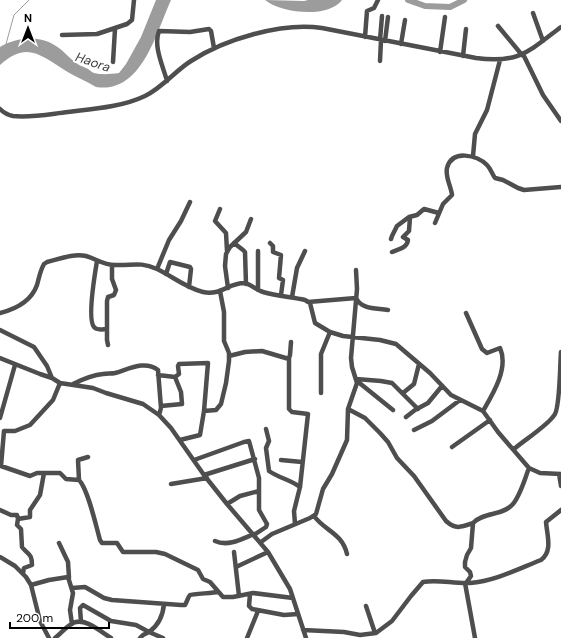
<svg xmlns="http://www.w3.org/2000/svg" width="561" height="638" font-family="'DM Sans',sans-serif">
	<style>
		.water { fill: #9c9c9c }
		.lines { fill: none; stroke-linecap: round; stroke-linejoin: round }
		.stream { stroke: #9c9c9c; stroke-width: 1 }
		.river { stroke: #9c9c9c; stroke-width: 6 }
		.minor { stroke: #4e4e4e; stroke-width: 4.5 }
		.labels { text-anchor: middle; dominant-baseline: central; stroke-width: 4; stroke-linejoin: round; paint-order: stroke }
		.water-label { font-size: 13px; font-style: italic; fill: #3d3d3d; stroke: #fff }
	</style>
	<rect width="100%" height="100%" fill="#fff"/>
	<path class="water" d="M156 0H171C156 33 142 94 96 87 86 81 76 77 66 71 40 55 27 41 0 65V47C17 37 39 35 56 46 63 50 68 57 75 62 78 65 82 66 86 68 89 69 91 72 94 73 102 75 111 74 119 73L126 64 141 37Z
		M265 0 304 1 308 0H342C328 19 281 13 265 0Z"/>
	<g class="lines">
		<path class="stream" d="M6 44 14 15 29 0"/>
		<path class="river" d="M408 0 425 6 450 7 464 0"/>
		<path class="minor" d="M533 13 543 41
			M498 26 522 55
			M62 35 97 34 127 24 132 20 134 0
			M365 37 367 11 374 8 378 0
			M380 40 382 16
			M385 41 388 17
			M401 44 405 20
			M440 52 445 17
			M523 54 543 95 561 121
			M463 56 466 29
			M380 61 381 40
			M113 62 115 29
			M167 81C163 66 153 46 159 31L190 32 209 29 211 31 214 48
			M0 109C4 113 8 115 13 116 31 118 50 114 68 112 93 109 122 107 145 96 163 87 175 71 191 61 225 39 282 22 322 28L476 58C519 64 529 51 561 27
			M473 156 475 134 487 110 500 60
			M220 209 215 221 226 233 227 251
			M435 223 443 204 452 195C451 186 445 177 447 168 452 149 477 155 487 165 491 169 492 174 495 178L503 180 518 188 524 190 561 187
			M391 239 392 236 397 226 409 217 417 215 424 209 439 213
			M234 243 243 250 245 252 246 284
			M270 243 273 246V252L281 255 279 278 283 280 281 295
			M392 252C399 249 407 248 408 240L403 237 409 231 410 217
			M97 261C95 273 87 319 94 327 97 331 103 329 107 329
			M157 269 169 240 181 221 190 202
			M166 274 170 262 190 267 191 269 189 287
			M228 288 225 266 226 254 230 247 246 232 251 219
			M258 290V251
			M292 297 297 268 305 251
			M308 302 356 298C362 310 376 308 388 310
			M0 313C16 309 31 302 37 285 39 278 40 271 44 264L47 262C59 259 74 253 86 256 97 259 103 265 115 265 132 266 139 261 157 269 172 276 186 288 203 292 220 296 229 283 244 283 251 284 256 290 263 292 277 296 291 297 305 300L310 303 315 323 330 332 343 336 380 340 396 344 430 373 451 395 483 411 498 432 529 468 540 473 561 474
			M466 313 482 349 487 353 500 348C509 368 493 394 483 411
			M0 330 34 347 47 366 52 378 60 383 93 388 106 393 143 404 159 415 171 428 204 475 227 504 268 552 290 589 306 638
			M108 345 107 340V301L108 297 114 295 116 290 112 279V265
			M229 356 245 352 262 351 289 359V409L292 412 308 414 300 487 294 511 295 524
			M0 358 40 374 52 378
			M289 358 290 355 291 342
			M158 375 175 377 181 392 182 404 161 406
			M175 377 179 374 178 366 179 364 208 363 204 411
			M356 379 381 381 392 383 418 409
			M357 381 393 410
			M60 383 53 400 30 425 15 431H4L1 466 30 476 37 473H60L66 479 79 480C88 489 96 526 100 540L102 543H117L123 552H156L165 554 198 570 203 579 210 582 223 597H233L253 593 293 598
			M73 384C83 379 92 375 103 374 107 373 111 374 115 373 129 369 145 360 158 370L161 408 159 415
			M321 393V354L330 332
			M403 393 414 384 419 364
			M348 409 365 418 380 433 388 442 397 458 414 476 446 521C456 530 462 527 473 523
			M406 417 415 410 428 403 442 386
			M0 418 15 365
			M266 429 269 441 266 448 269 471C279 478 291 480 300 487
			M414 430 432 421 460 400
			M180 440 200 435 204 411 216 410 221 404 226 383 229 361V353L224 341V312L220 291
			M452 447 490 420
			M514 449C524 440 549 425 555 414 560 405 560 364 561 352
			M194 460 244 442 249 441 259 478V510L267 524 266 527 254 535
			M281 460 302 462
			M559 474 561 486
			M204 475 255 459
			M79 480 78 460 88 457
			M171 484 207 478
			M227 504 240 496 259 491
			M0 510 11 515H17L18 519
			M314 516C325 531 342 533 347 554
			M215 541C228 547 242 539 254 534
			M261 542 272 534 310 518 316 514 323 489 332 474 347 440 348 409 357 383 352 367 351 358 357 289 356 270
			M59 543 68 562 69 578
			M234 552 239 596
			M0 557 15 566 26 577 31 585 40 621 49 638
			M236 567 268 552
			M23 573 24 568 32 565C32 553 28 555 22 547L21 529 17 525 18 519 30 517V510L40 495 44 473
			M465 583 475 638
			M466 583 471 576 470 572 465 567V562L467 555 471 548 473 523C483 512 502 516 512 505 520 497 525 478 529 468
			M31 585 49 580 68 577 73 593 70 610 72 624
			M72 588 85 587 104 598 112 600 181 605H185C187 602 188 597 190 595 192 594 213 593 218 592
			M250 594 249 606 252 609 284 615 298 614
			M366 606 375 633
			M81 622 80 608 83 605 111 621 136 625 149 632C159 625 163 615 164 604
			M303 630 344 632 360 635 376 633 392 621 411 596 423 582C438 579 454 584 470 583 495 581 518 569 541 560 553 551 547 535 546 522L561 510
			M55 638C61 633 66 627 73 623 85 617 101 632 111 638
			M140 638 143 635 149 632 163 638
			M247 638 258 611"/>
	</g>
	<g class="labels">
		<g class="water-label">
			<text transform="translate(93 62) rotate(19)">Haora</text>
		</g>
	</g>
	<g transform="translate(28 28)" stroke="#ffffff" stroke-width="3" paint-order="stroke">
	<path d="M0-3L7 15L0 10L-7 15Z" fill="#000000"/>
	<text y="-6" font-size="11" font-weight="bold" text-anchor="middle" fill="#000000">N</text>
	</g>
	<path d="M10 622v6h99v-6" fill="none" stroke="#000000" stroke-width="2"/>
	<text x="16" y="622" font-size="12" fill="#000000" stroke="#ffffff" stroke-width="3" paint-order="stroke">200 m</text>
</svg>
